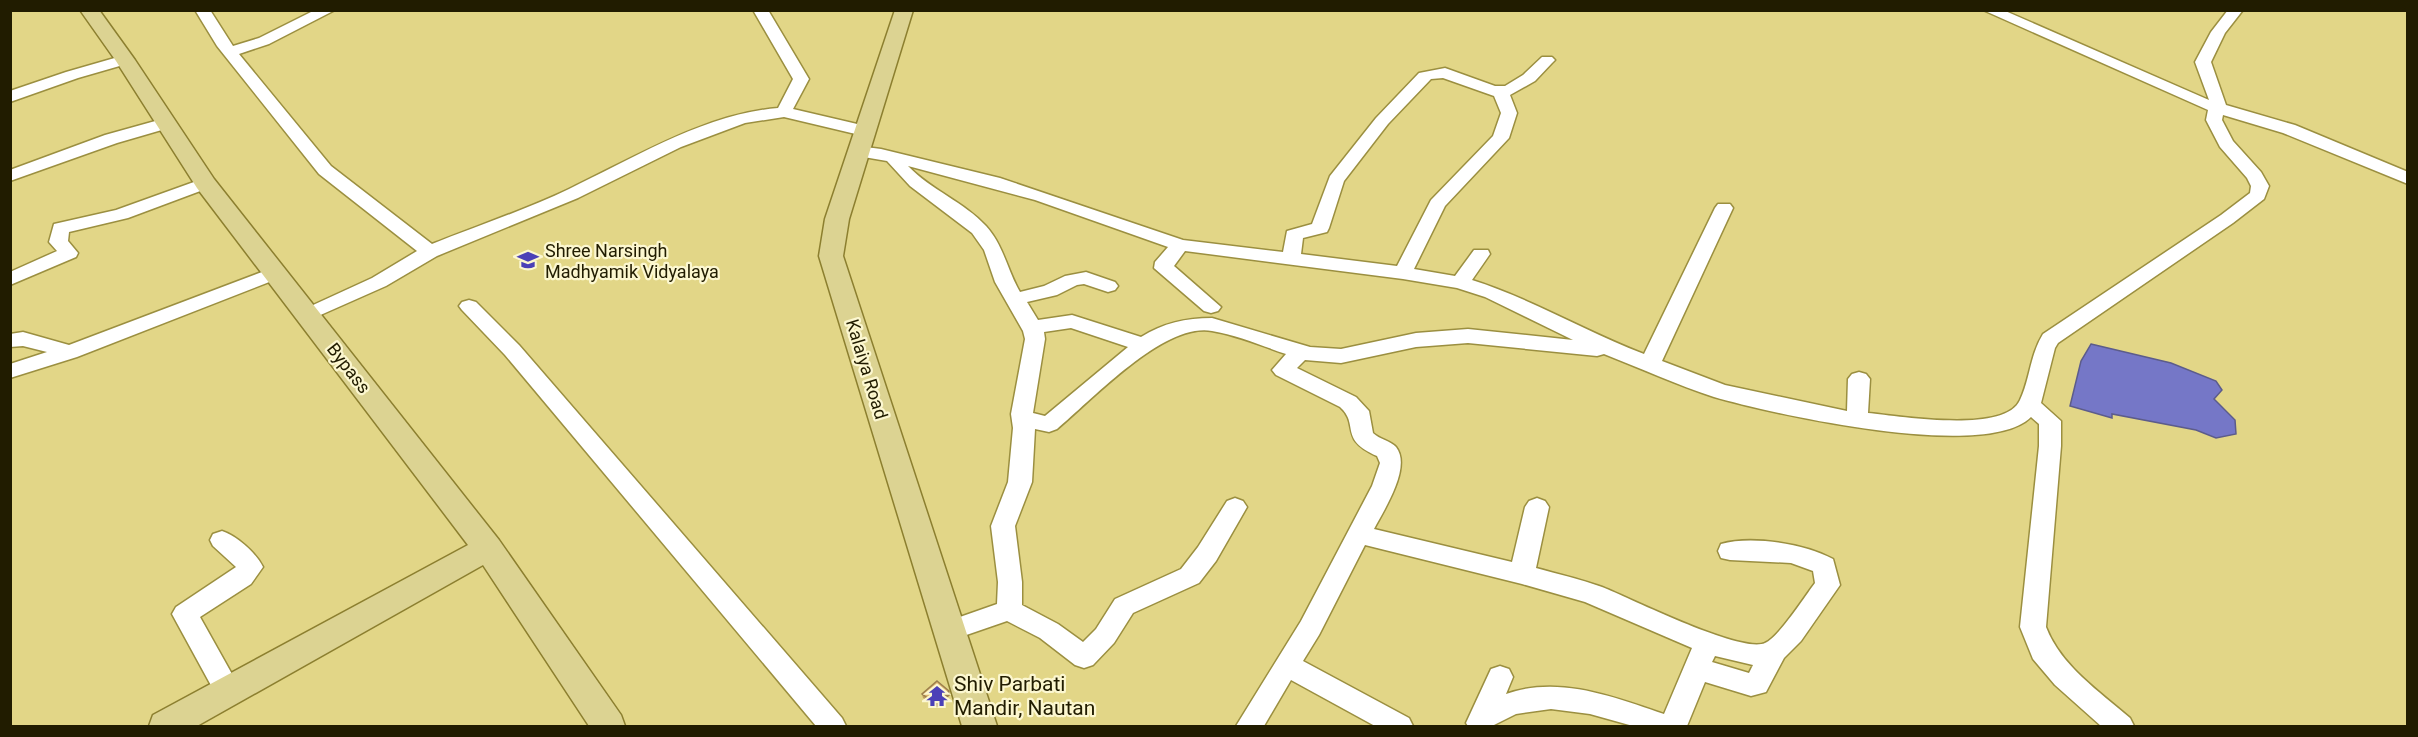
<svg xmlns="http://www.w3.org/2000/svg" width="2418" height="737" font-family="Roboto,sans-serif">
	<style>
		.water { fill: #7577c7; stroke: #5c5c8b; stroke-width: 1.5 }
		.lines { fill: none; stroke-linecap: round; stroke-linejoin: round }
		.minor-casing { stroke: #9b8f40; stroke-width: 3 }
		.major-casing { stroke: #8c7f2f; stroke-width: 3 }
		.minor { fill: #fff; fill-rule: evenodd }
		.major { fill: #dcd392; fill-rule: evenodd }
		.wall { fill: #be9c5f }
		.shaded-wall { fill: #9b7f4d }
		.building { fill: #ddb56e; stroke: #9b7f4d; stroke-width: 1.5 }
		.labels { text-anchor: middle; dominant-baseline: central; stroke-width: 4.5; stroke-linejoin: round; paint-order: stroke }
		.poi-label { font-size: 18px; fill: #211c00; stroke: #fcf7d0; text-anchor: start }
		.street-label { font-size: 18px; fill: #211c00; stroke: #fcf7d0 }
		.near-poi-label { font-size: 21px; fill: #211c00; stroke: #fcf7d0; text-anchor: start }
	</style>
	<rect width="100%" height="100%" fill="#e2d687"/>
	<path class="water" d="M2091 344 2171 363 2216 381 2222 390 2214 399 2235 420 2236 434 2216 438 2196 430 2112 414V418L2070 406 2081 361Z"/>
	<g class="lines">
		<defs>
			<path id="minor" d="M195 10H210L233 46 259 38 315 10H335L269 44 239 54 331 166 432 244C477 226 525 210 569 189 634 158 705 114 778 108L793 79 753 10H768L809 79 793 109 870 127 872 131 864 136 784 117 745 123 681 147 578 198 437 256 386 286 307 321 300 319 297 315 300 311 372 278 417 251 319 174 217 46Z
				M1983 10H2003L2209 100 2195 62 2211 32 2228 10H2243L2225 33 2211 62 2226 105 2295 125 2408 172V184L2283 133 2223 115 2222 120 2233 141 2261 172 2269 186 2264 199 2233 223 2058 343 2055 348 2041 403 2061 421V446L2046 627C2061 666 2099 691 2130 718L2134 726H2101L2055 685 2033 659 2020 627 2039 446V424L2031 417C1986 462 1773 414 1714 397 1677 385 1640 368 1604 354L1597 356 1468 343 1416 347 1341 363 1305 360 1297 368 1356 397 1369 411 1373 433C1379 439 1391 441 1396 447 1412 467 1384 510 1374 529L1512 562 1525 507 1529 501 1537 498 1545 501 1549 507 1536 568C1558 574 1580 579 1602 587 1630 598 1741 654 1765 643 1779 637 1805 596 1815 583L1813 571 1791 563 1730 560 1721 558 1718 551 1721 544C1752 535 1805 544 1833 559L1840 585 1801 641 1784 658 1766 692 1751 696 1705 682 1687 726H1633L1590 714 1551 709 1516 714 1492 726H1468L1466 723 1491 669 1500 666 1509 669 1513 677 1506 694C1559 675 1614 697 1664 714L1692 648 1585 602 1522 584 1365 545 1319 635 1303 661 1409 718 1413 726H1375L1291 680 1264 726H1236L1301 621 1372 486 1380 463 1377 456C1338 439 1360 425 1340 407L1276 375 1272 370 1286 354C1262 346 1237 335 1212 331 1164 322 1092 400 1057 429L1049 432 1035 429 1032 482 1015 526 1022 582V605L1058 624 1083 642 1096 629 1115 599 1181 569 1198 547 1227 501 1235 498 1243 501 1247 507 1216 561 1199 583 1133 613 1114 643 1093 665 1084 668 1075 665 1040 638 1007 621 949 641 940 638 936 631 940 624 997 604 998 582 991 526 1008 482 1013 428 1011 414 1025 339 1023 331 995 282 984 250 972 233 910 186 887 161 852 155 849 151 852 147 858 146 881 149 1000 178 1183 240 1283 252 1287 231 1312 224 1330 176 1376 118 1419 73 1445 68 1495 86H1505L1523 75 1542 57H1552L1555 60 1552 63 1535 81 1510 95 1517 113 1509 138 1445 206 1414 269 1455 276 1474 250H1488L1490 254 1472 280C1532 299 1586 332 1644 354L1715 208 1718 204H1730L1733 208 1662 361 1725 385 1847 411 1848 379 1852 374 1859 372 1866 374 1870 379 1868 413C1899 416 2005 434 2020 400 2030 379 2030 355 2043 334L2221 215 2250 193 2251 186 2247 178 2220 147 2206 120 2208 110ZM1443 78 1494 96 1501 113 1493 136 1431 200 1397 266 1301 254 1303 238 1327 232 1329 228 1344 181 1388 124 1431 79ZM908 166 1035 200 1168 247 1155 262 1154 268 1204 311 1211 313 1218 311 1221 307 1174 266 1185 251 1403 279 1457 288 1485 297 1573 340 1468 329 1416 333 1341 349 1310 347 1212 318C1186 318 1163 323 1141 337L1072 315 1038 320 1027 302 1057 295 1077 285 1084 284 1108 292 1115 290 1118 286 1115 282 1086 272 1065 276 1044 286 1020 292C1007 270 1004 246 986 226 964 202 931 190 908 166ZM1071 328 1128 347 1045 416 1033 413 1045 339 1044 332ZM1715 656 1753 665 1749 673 1712 662Z
				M125 55 133 60 130 63 78 78 10 102V91L66 72Z
				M166 118 174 123 172 127 117 143 10 181V170L105 135Z
				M205 178 211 179 214 183 211 187 128 218 69 232 68 241 78 253 76 257 10 285V272L57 251 49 242 54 224 116 210Z
				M275 267 282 269 285 273 282 277 77 357 10 378V364L47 352 23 346 10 347V334L23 332 69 345Z
				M469 300 476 302 519 345 842 718 846 726H816L505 355 462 310 459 306 462 302Z
				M222 531C237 536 256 553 263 567L251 584 200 617 242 692 239 700 229 703 219 700 172 614 176 607 236 567 213 546 210 540 213 534Z"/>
			<path id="major" d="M80 10H99L135 60 214 179 499 540 621 715 625 726H589L483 565 197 726H149L153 715 468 545 197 188 116 61Z
				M895 10H913L849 219 843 256 997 726H962L819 256 825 219Z"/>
		</defs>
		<use href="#minor" class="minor-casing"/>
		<use href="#major" class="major-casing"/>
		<use href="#minor" class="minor"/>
		<use href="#major" class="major"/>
	</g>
	<path class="wall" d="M922 694 950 695 937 707 923 698Z"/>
	<path class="shaded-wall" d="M949 691 950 695 937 707 936 704Z"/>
	<path class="building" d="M937 681 949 691 936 704 922 694Z"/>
	<defs>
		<symbol id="school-bare" viewBox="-9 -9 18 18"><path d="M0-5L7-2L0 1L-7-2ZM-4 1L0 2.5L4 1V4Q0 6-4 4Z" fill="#4b40b7" stroke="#fcf7d0" stroke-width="2.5" paint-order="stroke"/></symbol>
		<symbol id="temple-bare" viewBox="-9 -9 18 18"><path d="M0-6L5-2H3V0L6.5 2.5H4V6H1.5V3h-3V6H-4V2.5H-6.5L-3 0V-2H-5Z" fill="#4b40b7" stroke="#fcf7d0" stroke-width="2.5" paint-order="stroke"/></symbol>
	</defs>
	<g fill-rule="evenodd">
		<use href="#school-bare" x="513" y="245" width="30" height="30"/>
		<use href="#temple-bare" x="922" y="681" width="30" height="30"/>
	</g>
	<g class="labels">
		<g class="poi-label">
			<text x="545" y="250">Shree Narsingh<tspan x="545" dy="21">Madhyamik Vidyalaya</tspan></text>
		</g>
		<g class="street-label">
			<text transform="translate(349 368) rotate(52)">Bypass</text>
			<text transform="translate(867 369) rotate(73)">Kalaiya Road</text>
		</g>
		<g class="near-poi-label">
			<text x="954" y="684">Shiv Parbati<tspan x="954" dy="24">Mandir, Nautan</tspan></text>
		</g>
	</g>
	<rect width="2418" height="737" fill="none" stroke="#211c00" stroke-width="24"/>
</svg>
